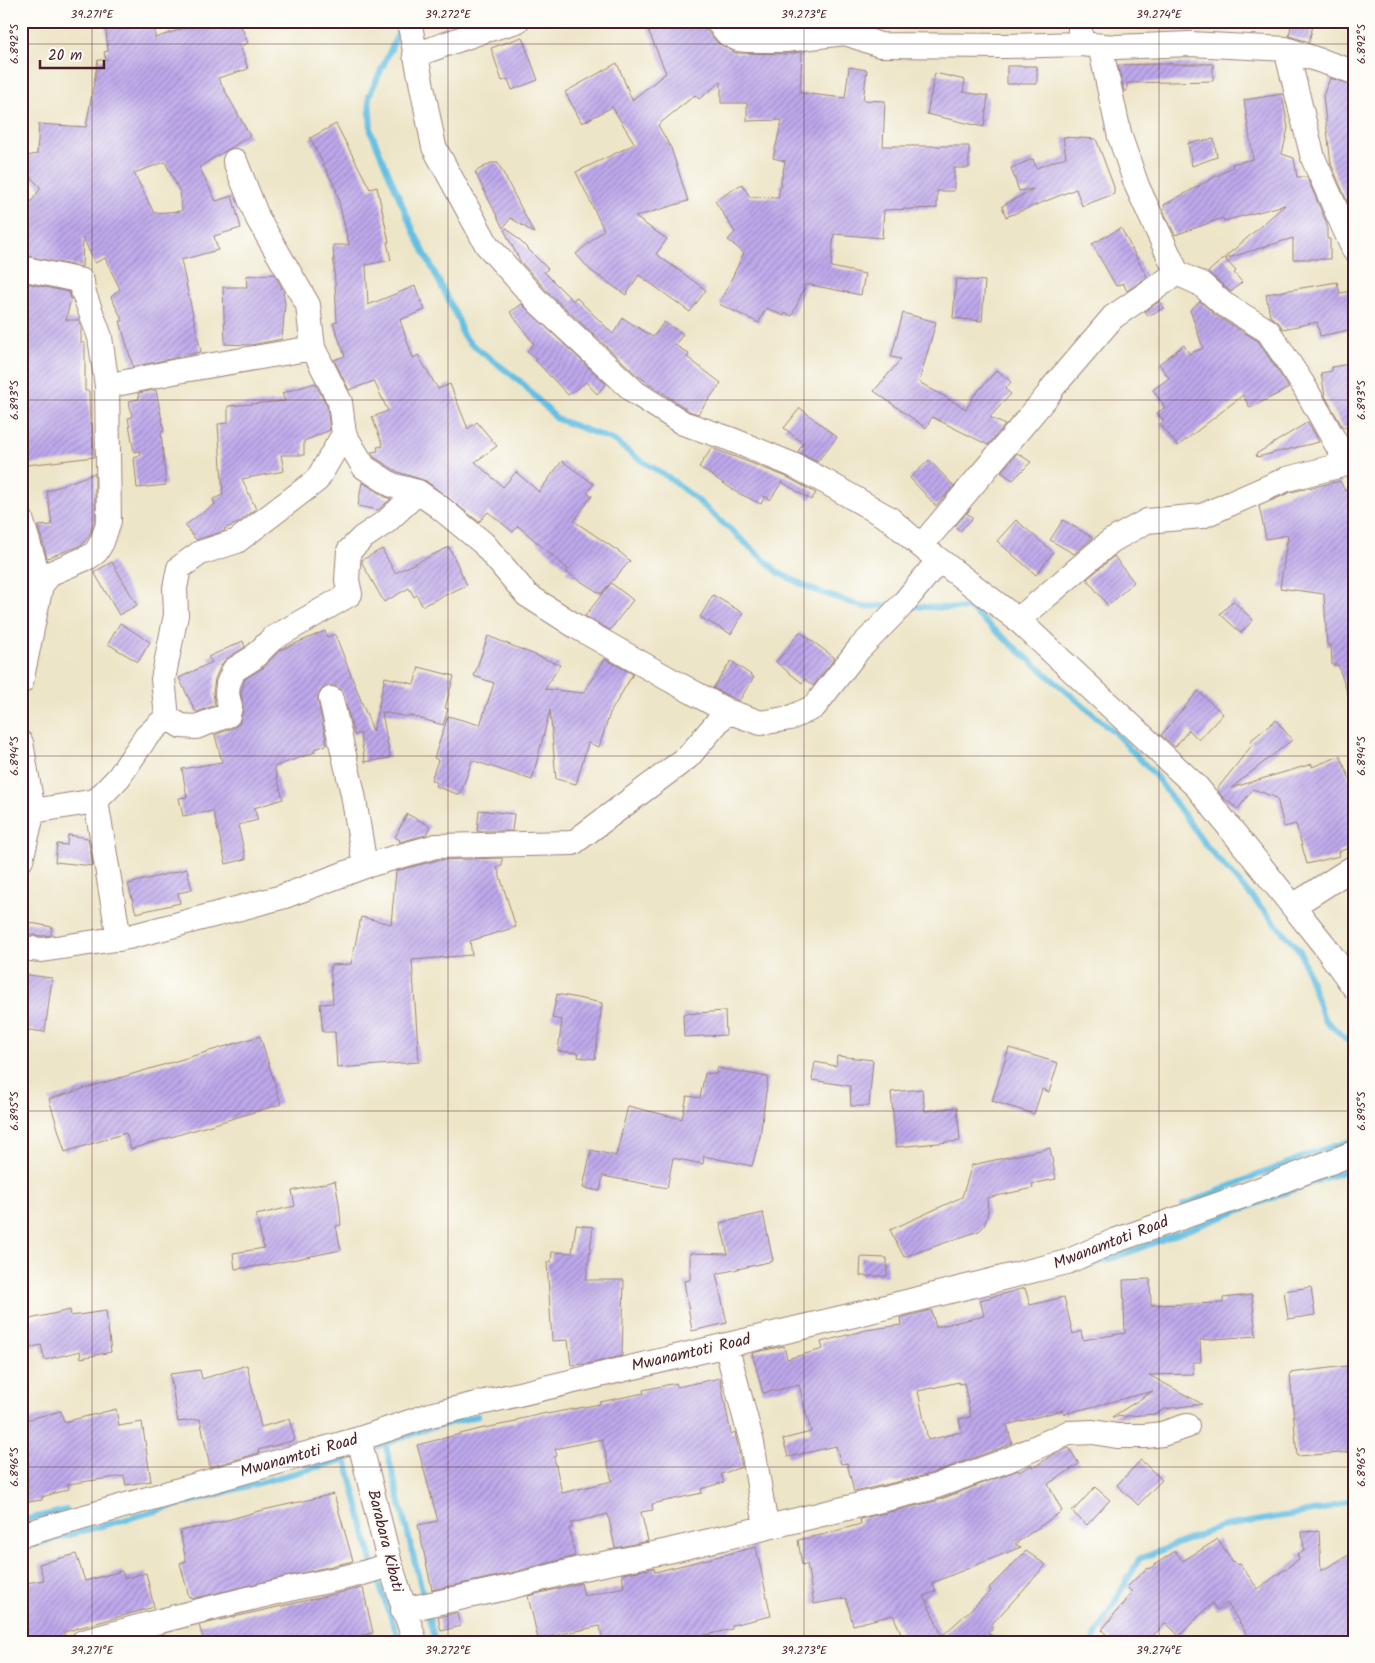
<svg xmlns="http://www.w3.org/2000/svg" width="1375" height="1663" font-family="Kalam,sans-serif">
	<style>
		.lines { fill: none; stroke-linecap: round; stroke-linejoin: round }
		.stream { stroke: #65bfe3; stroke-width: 6 }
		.building { fill: url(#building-hatch); fill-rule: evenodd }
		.street-casing { stroke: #9c8279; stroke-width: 26 }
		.street { stroke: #fff; stroke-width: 24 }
		.ticks { fill: none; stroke: #4a1f2b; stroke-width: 1; stroke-opacity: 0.45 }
		.labels { text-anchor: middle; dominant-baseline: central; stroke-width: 4; stroke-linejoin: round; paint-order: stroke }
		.street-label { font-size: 16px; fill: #4a1f2b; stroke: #fdfcf7 }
		.neatline { fill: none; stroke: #4a1f2b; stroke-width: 2 }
		.ticks-label { font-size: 12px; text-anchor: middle; fill: #4a1f2b }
	</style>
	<defs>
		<pattern id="building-hatch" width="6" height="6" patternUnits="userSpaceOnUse" patternTransform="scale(1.25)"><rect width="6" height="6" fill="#bea9ec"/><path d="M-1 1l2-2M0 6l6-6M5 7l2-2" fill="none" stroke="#9c89bf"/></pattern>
	</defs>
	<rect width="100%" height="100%" fill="#fdfcf7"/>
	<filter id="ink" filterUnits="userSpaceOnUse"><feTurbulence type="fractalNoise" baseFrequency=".02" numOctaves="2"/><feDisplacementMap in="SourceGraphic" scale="10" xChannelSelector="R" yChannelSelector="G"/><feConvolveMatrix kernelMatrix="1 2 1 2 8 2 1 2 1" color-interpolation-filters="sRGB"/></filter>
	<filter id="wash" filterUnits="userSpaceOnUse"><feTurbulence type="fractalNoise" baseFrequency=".0096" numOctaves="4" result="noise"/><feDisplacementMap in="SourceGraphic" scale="20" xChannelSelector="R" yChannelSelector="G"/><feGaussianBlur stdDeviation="1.12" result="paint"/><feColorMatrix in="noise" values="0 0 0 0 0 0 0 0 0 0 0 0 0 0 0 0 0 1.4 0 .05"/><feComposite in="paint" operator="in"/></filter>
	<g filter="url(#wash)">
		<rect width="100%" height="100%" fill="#ede5c7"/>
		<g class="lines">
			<path class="stream" d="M397 21 402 25 369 96 371 132 414 232 459 321 462 334 470 343 521 382 557 419 613 440 637 458 668 477 696 499 779 573 814 590 863 607 893 605
				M908 606 970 609 1114 732 1154 774 1209 849 1300 951 1324 1019 1354 1046
				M1183 1205 1318 1151 1354 1140
				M1085 1266 1119 1256 1325 1178 1354 1168
				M385 1443 435 1642
				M366 1451 429 1428 478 1416
				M346 1459 373 1565
				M21 1521 66 1510
				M21 1548 346 1459 357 1455
				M376 1575 400 1642
				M1092 1642 1139 1559 1220 1527 1325 1509 1354 1499"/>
		</g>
		<g id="blocks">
			<path class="building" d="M105 21H155V38L206 21H239L248 43 240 46 248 69 218 78 250 136 199 167 216 201 232 196 241 228 214 236 218 250 181 260 201 352 133 367 120 321H123L111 297 120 289 105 258 95 263 83 238 82 267 21 255V211L25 212V210L41 188 21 167V157L37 154 39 124 86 127 98 60H106L104 52 108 51ZM165 162 180 192 182 211 154 213 134 173Z
				M660 21H704L706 30 718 43 736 53 785 54 802 52 800 93 845 98 849 67 867 70 863 100 885 101 883 146H969V168H954V191H937V208L884 210 882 238 834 234 831 267 865 274 861 295 806 284 792 316 785 313 784 316 766 308 759 323 719 304 744 253 728 240 735 232 715 201 742 184 750 197 778 198 785 161 773 158 782 120 747 121V103H721V82L699 99 695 95 658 125 671 148 688 201 635 217 667 239 656 254 706 290 690 312 639 275 626 295 590 270 576 254 604 230 576 172 635 144 612 107 582 123 565 92 617 63 632 100 666 73 647 27Z
				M735 21H790L789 26H742Z
				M1292 21H1314L1309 42 1289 36Z
				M522 37 538 80 512 90 508 79 502 81 491 48Z
				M1157 64H1213V81L1127 83V91H1124L1118 65Z
				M1007 66H1037V84H1007Z
				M935 73 965 80 963 92 988 96 984 127 927 114Z
				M1330 78 1354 85V206H1349L1331 164 1323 96Z
				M1282 94 1288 128 1282 154 1294 158 1297 177H1307L1327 224V239H1330V259H1293V238L1225 259 1236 271 1234 273 1242 282 1231 292 1208 272 1285 205 1224 221 1223 218 1175 235 1163 210 1165 209 1164 205 1233 167 1232 164 1253 159 1244 100Z
				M336 124 370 189 377 187 389 242H387L391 260 366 265 368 305 415 286 425 310 400 320 413 358 418 355 438 389 450 384 468 429 477 422 497 446 475 462 503 487 516 472 539 492 562 461 594 484 587 493 592 496 574 521 621 553 630 561 601 594 566 572 568 569 518 526 513 532 488 512 479 522 426 481 398 472 374 457 371 452 378 451 377 447 383 446 372 417 388 411 374 381 349 390 334 360 345 356 333 323 337 322 333 245H349L336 189 310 138Z
				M1063 137 1096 139 1114 187V194L1082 206 1076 189 1006 217 1002 206 1033 189 1019 191 1011 168 1033 159 1036 168 1066 157Z
				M1214 139 1217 157 1192 166 1188 143Z
				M491 163H498L534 233 511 218 503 228 475 172Z
				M507 228 548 269 544 272 573 301 576 297 613 334 623 318 653 337 664 322 683 334 675 345 689 354 687 357 721 383 698 414 689 411 637 375 549 293 520 261 504 230Z
				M1121 228 1147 277 1127 291 1123 283 1116 286 1092 244Z
				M274 274 283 290 285 304 282 339 251 345 225 344 223 287H247L246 276Z
				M956 279 985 281 982 321 953 318Z
				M21 282 69 292 71 298 66 320H79L81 325V343H85V391H89L90 424 92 423 94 457 27 465 23 434H21Z
				M1337 282 1340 293 1351 291 1354 304V329L1320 336 1317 322 1283 329 1279 323 1270 316 1266 294Z
				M1160 301 1164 308 1148 316 1145 311Z
				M1200 301 1215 315 1240 330 1244 334 1245 333 1258 341 1289 388 1250 408 1243 395 1178 446 1160 424 1164 421 1157 413 1165 407 1153 390 1169 378 1159 364 1184 345 1189 354 1203 348 1190 310Z
				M522 304 606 384 597 394 586 382 568 395 535 360 536 359 527 351 534 344 510 312Z
				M903 313 936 322 919 382 966 409 973 397 997 370 1011 382 1005 389 1011 394 990 417 1005 425 988 445 932 417 926 428 874 391 901 359 891 357Z
				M1354 363V425L1343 428 1325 396 1321 373 1332 371V367Z
				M315 383 327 406 330 430 304 441V455H281L284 471 242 479 256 509 238 523 224 529 225 531 196 540 185 525 215 504 213 499 223 495 218 424 228 423V406L285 401 282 393Z
				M156 390 164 431 161 432 166 485 137 488 134 458 141 455 140 451 134 452 128 418 132 417 129 401 139 399 138 393Z
				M800 408 837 437 817 462 798 452 803 443 784 428Z
				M1308 422 1319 442 1257 457 1256 454Z
				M712 448 787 477 816 493 811 500 782 482 770 500 765 496 761 504 738 493 699 467Z
				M1017 453 1031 462 1013 480 1001 472Z
				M929 460 954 486 936 506 910 478Z
				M95 473V519L89 536 82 545 47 558 38 526 52 525 47 491Z
				M1340 481 1345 491 1354 488V703L1351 704 1338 665H1332L1331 645H1327L1324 594 1280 588 1288 535 1266 539 1259 506 1291 492Z
				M362 482 385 497 391 499 378 510 358 506Z
				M971 508 967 513 973 518 960 531 955 526Z
				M1016 520 1053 552 1036 575 997 541Z
				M1063 520 1093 538 1074 554 1050 540Z
				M449 547 467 585 422 606 417 595 414 597 409 588 384 602 362 563V560L382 549 395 573Z
				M1114 556 1134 582 1108 606 1087 579Z
				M112 562 137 605 119 615 94 572Z
				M611 583 633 600 610 630 585 616Z
				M713 595 743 613 731 634 700 617Z
				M1233 601 1253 620 1241 633 1220 614Z
				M120 623 150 642 138 662 108 644Z
				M325 631 327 637 335 634 373 731 385 677 414 684 419 667 454 676 445 708 448 709 443 725 408 715V717L382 712 390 758 365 762 360 733 354 735 344 696 341 690 335 686H327L322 689 318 695V702L327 745 314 749 315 752 274 767 283 799 254 808 258 820 238 825 246 859 226 864 213 811 183 816 179 798 187 797 182 769 222 762 215 735 233 728 239 724 243 710 241 693 245 679 263 668 280 650Z
				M800 632 835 658 813 686 805 679 802 683 776 662Z
				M488 636 560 665 545 689 583 693 605 659 633 674 610 713 599 747 588 743 576 784 556 779 550 710 532 780 474 761H472L460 795 435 786 437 782 431 780 438 760 434 758 448 716 480 725 494 683 474 676Z
				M243 641 245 647 226 659 221 665 215 679 213 693 215 705 197 712 195 711 179 678 212 662 208 657Z
				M731 661 754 677 739 701 713 688Z
				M1198 691 1223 714 1199 740 1189 730 1175 747 1161 735Z
				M1276 720 1292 740 1231 788 1312 764V767L1340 756 1354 789V846L1338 852 1339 856 1307 864 1296 824 1284 827 1277 798 1253 789 1238 809 1222 797 1217 789 1253 744 1250 741Z
				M479 810 514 814 512 831H477Z
				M407 814 430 826 426 835 399 842 400 840 395 837Z
				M68 835 88 838 93 866 55 862 57 844 67 845Z
				M502 858V866L497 867 516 927 470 941 472 955 412 960 419 1062 337 1068 335 1032H323L320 1004 333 1003 330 965 351 964 361 917 391 924 396 871 438 860Z
				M187 869 192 890 178 893 180 903 136 913 128 884Z
				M26 922 52 927 51 935 42 936 24 934Z
				M21 974 52 978 45 1032 21 1029Z
				M557 994 602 1003 595 1059 578 1057 579 1053 558 1051 562 1020 552 1018Z
				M725 1011 726 1035 684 1037 683 1014Z
				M260 1036 281 1104 131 1149 126 1133 65 1152 49 1099Z
				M1009 1048 1058 1063 1049 1092 1042 1089 1034 1114 992 1101Z
				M837 1056 873 1060 869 1106H851L850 1086 812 1080 815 1062 836 1066Z
				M717 1068 768 1077 760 1137 752 1166 704 1156 703 1164 673 1158 667 1188 603 1176 600 1191 583 1188 591 1150 616 1156 628 1106 682 1119 687 1096 700 1098 705 1073 716 1074Z
				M922 1089 925 1111 957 1107 960 1141 896 1147 891 1092Z
				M1050 1148 1056 1179 1032 1184 1033 1188 987 1198 988 1212 986 1220 984 1226 979 1231 904 1257 890 1230 962 1197 972 1165Z
				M335 1181 339 1203 341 1225 336 1226 341 1250 267 1265 235 1269 233 1253 264 1248 256 1215 295 1206 292 1191Z
				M763 1213 773 1261 716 1274 727 1323 692 1331 684 1281 690 1280V1253L728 1254 720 1223Z
				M576 1225 593 1227 586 1280H624L622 1356 588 1364 571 1365 568 1340 552 1341 547 1262H551L552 1252 572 1253Z
				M861 1257 887 1258V1276H860Z
				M1150 1279 1151 1305 1223 1303V1298L1252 1295 1256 1336 1200 1340 1201 1362H1193V1374L1149 1375 1202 1404 1164 1409 1157 1414 1112 1417 1153 1391 1064 1414 1063 1410 1007 1425 1012 1443 1003 1447 927 1475 854 1492 847 1463 841 1464 836 1446 788 1457 783 1439 811 1432 799 1385 763 1393 752 1353 784 1346 787 1359 823 1349 821 1342 866 1330 901 1325 900 1318 931 1310 936 1327 984 1316 980 1300 1025 1288 1030 1305 1064 1297 1073 1334 1081 1331 1083 1340 1125 1333 1123 1280ZM959 1382V1384L964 1383 971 1417 959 1419 962 1432 928 1440 918 1391Z
				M1311 1287 1315 1315 1288 1319 1284 1291Z
				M70 1310 71 1316 106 1311 111 1352 81 1358 80 1351 45 1360 41 1345 21 1350V1321Z
				M247 1365 261 1427 289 1419 295 1440 258 1450 259 1453 210 1467 200 1419 178 1422 170 1374 200 1370 202 1379Z
				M1354 1365V1452L1297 1456 1290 1373Z
				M720 1378 731 1434 735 1432 742 1467 721 1474 724 1482 701 1489 702 1493 652 1504 653 1510 641 1512 648 1541 615 1548 608 1514 571 1523 572 1528H569L575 1556 503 1575 432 1590 418 1525 438 1521 417 1445 484 1428 516 1422V1420L546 1413 547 1414 600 1404V1402L644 1393 643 1390 676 1383 677 1387ZM602 1439 612 1481 562 1493 554 1457 557 1456 555 1449Z
				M116 1409 119 1426 142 1422 151 1481 126 1485 124 1476 68 1484 69 1489 42 1497V1500L21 1503V1421L61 1411 64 1422Z
				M1069 1448 1079 1464 1048 1484 1062 1511 1015 1544 1021 1547 932 1583 936 1591 924 1596 942 1636 991 1591 989 1588 1026 1551 1046 1565 991 1625 994 1627 988 1632 998 1642H905L893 1615 853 1625 846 1598 814 1604 807 1564 802 1565 798 1540 821 1535 861 1524 860 1519 936 1501 1018 1470 1019 1472 1032 1465 1033 1468 1052 1455Z
				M1141 1460 1162 1480 1138 1505 1117 1485Z
				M1095 1487 1110 1500 1087 1525 1072 1512Z
				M334 1494 353 1561 192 1599 191 1597H189L180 1563 186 1561 180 1531 210 1525 259 1511Z
				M1319 1531 1321 1571 1354 1552V1642H1252L1227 1603 1217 1610 1212 1603 1179 1636 1166 1623 1146 1642H1113L1102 1630 1132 1592 1127 1587 1147 1568 1149 1569 1175 1551 1183 1561 1218 1539 1233 1562 1234 1561 1237 1565 1240 1564 1258 1589 1299 1559 1297 1554 1304 1551 1302 1532Z
				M756 1547 771 1616 732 1625V1629L676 1642H603L600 1626 538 1639 528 1596 581 1583 584 1596 624 1587 622 1574 654 1568 655 1572Z
				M76 1554 85 1581 122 1571 124 1578 146 1573 154 1607 64 1632 65 1642H48V1637L21 1642V1596L27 1595 26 1583 44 1580 39 1564Z
				M361 1588H363L373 1633 335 1642H204L199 1625Z
				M457 1613 460 1626 441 1631 438 1617Z"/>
		</g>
	</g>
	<g filter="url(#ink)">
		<use href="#blocks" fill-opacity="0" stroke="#9c8279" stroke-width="1"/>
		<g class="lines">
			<defs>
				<path id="street" d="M409 21 434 147 487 245 539 303 636 393 683 423 730 439 793 465 826 482 890 519 921 546 1018 620 1197 787 1324 945 1354 987
					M717 21 728 34 738 39 747 40H785L845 33
					M824 21 845 33 880 45 1006 46 1080 44 1116 47 1190 44 1286 49 1354 72
					M1080 21V44
					M1100 46 1120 137 1137 186 1177 273 1201 284 1222 303 1268 331 1304 386 1347 463
					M1286 49 1313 158 1354 250
					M415 55 486 30 517 21
					M21 268 82 281 83 291 100 337 107 386 109 521 102 542 96 552 89 557 51 573 41 585 21 581
					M107 386 178 371 313 348
					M344 434 364 467 392 485 418 492 438 506 483 543 527 595 577 627 667 678 727 711 761 723 790 718 814 707 859 649 902 605 939 560
					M21 519 41 585 21 682
					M921 546 1048 395 1053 387 1113 317 1177 273
					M1018 620 1111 541 1147 521 1202 516 1287 479 1354 462
					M331 699 353 794 365 866
					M167 717 163 679 176 615 175 588 179 568 200 553 237 541 317 480 344 434 340 402 313 348 308 305 258 219 235 161
					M21 743 33 811 21 860
					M96 801 119 939
					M33 811 96 801 119 777 146 737 167 717 181 726 196 727 228 715 230 707 227 694 228 684 234 670 253 658 272 639 350 594 347 580 349 551 362 538 387 521 418 492
					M1293 906 1354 867
					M21 948 42 950 129 937 282 897 365 866 436 846 573 843 688 757 727 711
					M726 1345 752 1443 766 1527
					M359 1439 390 1564 415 1642
					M21 1535 359 1439 430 1415 854 1315 1067 1262 1114 1241 1240 1197 1354 1153
					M403 1610 506 1588 583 1568 668 1551 931 1488 1008 1460 1068 1433 1093 1432 1117 1436H1146L1162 1434 1187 1426
					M83 1642C151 1623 220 1605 290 1589 323 1581 358 1577 390 1564"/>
			</defs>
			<use href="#street" class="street-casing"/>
			<use href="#street" class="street"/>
		</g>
	</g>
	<path class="ticks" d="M92 21V1642M448 21V1642M804 21V1642M1159 21V1642M21 44H1354M21 400H1354M21 756H1354M21 1111H1354M21 1467H1354"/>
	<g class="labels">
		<g class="street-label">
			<text transform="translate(1111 1243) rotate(-21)">Mwanamtoti Road</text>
			<text transform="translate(691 1353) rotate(-13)">Mwanamtoti Road</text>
			<text transform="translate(299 1456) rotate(-16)">Mwanamtoti Road</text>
			<text transform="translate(385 1541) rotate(76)">Barabara Kibati</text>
		</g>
	</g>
	<rect width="1375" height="1663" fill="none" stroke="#fdfcf7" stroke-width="55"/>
	<path d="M40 60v8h64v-8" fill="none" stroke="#4a1f2b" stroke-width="2.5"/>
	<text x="48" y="60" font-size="15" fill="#4a1f2b" stroke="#fdfcf7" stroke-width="4" paint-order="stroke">20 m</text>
	<rect x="28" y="28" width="1320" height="1608" class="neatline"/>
	<g class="ticks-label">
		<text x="92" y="18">39.271°E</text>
		<text x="448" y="18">39.272°E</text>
		<text x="804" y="18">39.273°E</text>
		<text x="1159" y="18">39.274°E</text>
		<text transform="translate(14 44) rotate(-90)" y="4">6.892°S</text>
		<text transform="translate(1361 44) rotate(-90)" y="4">6.892°S</text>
		<text transform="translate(14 400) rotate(-90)" y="4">6.893°S</text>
		<text transform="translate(1361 400) rotate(-90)" y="4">6.893°S</text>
		<text transform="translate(14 756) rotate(-90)" y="4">6.894°S</text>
		<text transform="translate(1361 756) rotate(-90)" y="4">6.894°S</text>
		<text transform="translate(14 1111) rotate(-90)" y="4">6.895°S</text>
		<text transform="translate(1361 1111) rotate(-90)" y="4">6.895°S</text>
		<text transform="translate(14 1467) rotate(-90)" y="4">6.896°S</text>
		<text transform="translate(1361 1467) rotate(-90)" y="4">6.896°S</text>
		<text x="92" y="1654">39.271°E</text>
		<text x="448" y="1654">39.272°E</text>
		<text x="804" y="1654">39.273°E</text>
		<text x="1159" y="1654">39.274°E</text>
	</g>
</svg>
